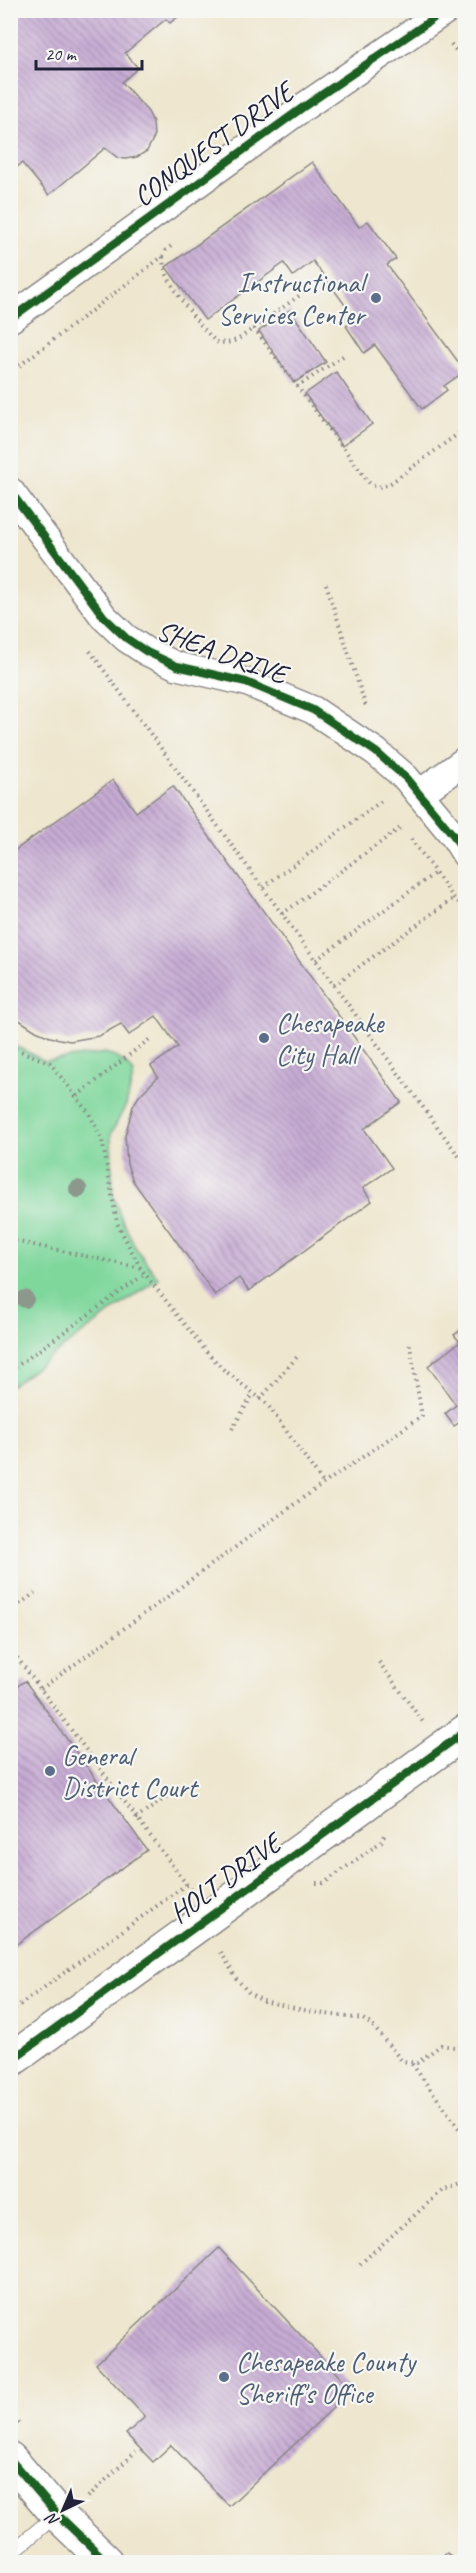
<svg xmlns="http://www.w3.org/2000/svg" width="476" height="2573" font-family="Caveat,sans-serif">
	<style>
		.green { fill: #7fd79c; stroke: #507c6c; stroke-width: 1.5 }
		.building { fill: url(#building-back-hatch) }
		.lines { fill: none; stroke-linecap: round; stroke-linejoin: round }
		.lane-casing { stroke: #888484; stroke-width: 16 }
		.street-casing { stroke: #888484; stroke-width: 30 }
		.secondary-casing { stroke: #888484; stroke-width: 36 }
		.path { stroke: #888484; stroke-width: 4; stroke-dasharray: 1.5 4.5; stroke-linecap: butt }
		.lane { stroke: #fff; stroke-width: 14 }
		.street { stroke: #fff; stroke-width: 27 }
		.secondary { stroke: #fff; stroke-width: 33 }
		.cycleway-casing { stroke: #f6f6f2; stroke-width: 11 }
		.cycleway { stroke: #1b5e20; stroke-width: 8 }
		.tree { fill: #8d988d }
		.service-dot { fill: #5c6f8a; stroke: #f6f6f2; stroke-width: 2 }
		.labels { text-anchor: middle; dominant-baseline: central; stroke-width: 4.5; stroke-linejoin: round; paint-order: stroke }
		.street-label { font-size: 28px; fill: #22223b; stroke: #f6f6f2 }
		.service-label { font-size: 28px; fill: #4e5e75; stroke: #f6f6f2; text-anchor: start }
	</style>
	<defs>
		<pattern id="building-back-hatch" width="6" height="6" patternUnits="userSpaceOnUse" patternTransform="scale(1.5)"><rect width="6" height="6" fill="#c7acd4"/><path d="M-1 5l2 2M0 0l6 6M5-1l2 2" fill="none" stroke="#a18cad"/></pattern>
	</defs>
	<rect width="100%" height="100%" fill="#f6f6f2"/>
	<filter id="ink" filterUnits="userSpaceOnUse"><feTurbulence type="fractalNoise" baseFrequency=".0167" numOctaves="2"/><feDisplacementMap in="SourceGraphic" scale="12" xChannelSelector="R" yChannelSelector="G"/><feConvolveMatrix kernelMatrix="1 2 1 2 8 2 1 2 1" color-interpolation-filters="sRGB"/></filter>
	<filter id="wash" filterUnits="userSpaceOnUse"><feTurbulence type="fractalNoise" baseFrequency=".008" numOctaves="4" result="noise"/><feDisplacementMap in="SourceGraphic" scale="24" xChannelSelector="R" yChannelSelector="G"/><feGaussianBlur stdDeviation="1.35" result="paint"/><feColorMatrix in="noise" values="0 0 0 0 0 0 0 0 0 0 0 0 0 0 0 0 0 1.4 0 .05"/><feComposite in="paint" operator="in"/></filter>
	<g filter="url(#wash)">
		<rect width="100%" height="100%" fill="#eee6ce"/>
		<path class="green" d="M11 1044 45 1061 106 1053 123 1061 134 1073 126 1105 111 1134 113 1195 123 1222 137 1250 158 1278 11 1386Z"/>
		<g id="blocks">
			<path class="building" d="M10 10H186L170 23 166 19 125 53 138 68 122 82 148 112 153 122 154 137 147 151 137 157 125 159 118 158 105 148 49 195 22 163 10 173Z
				M312 162 359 227 368 221 396 259 387 265 465 371 444 386 447 390 422 409 375 345 364 353 346 326 356 320 313 261 293 276 284 263 205 320 166 267Z
				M290 310 326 362 294 383 259 331Z
				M336 372 372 424 342 446 305 394Z
				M113 780 136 812 173 786 401 1102 364 1129 392 1168 363 1188 372 1201 249 1291 239 1278 215 1295 133 1181 127 1164 125 1136 133 1106 139 1096 158 1077 151 1066 178 1047 156 1016 129 1035 121 1024 99 1036 70 1041 50 1037 36 1031 10 1014V854Z
				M466 1327V1418L454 1426 445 1414 456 1405 428 1366 460 1342 454 1335Z
				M25 1681 147 1850 10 1949V1691Z
				M219 2248 352 2390 229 2506 171 2445 153 2462 126 2434 145 2417 96 2364Z
				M447 2553 456 2562H436Z"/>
		</g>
	</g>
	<g filter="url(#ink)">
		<use href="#blocks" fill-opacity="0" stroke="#888484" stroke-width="1.5"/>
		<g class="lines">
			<defs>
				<path id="lane" d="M10 2554 57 2514"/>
				<path id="street" d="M10 319 302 108 446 10
					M10 491 104 617 126 638 147 652 177 666 246 682 313 710 376 752 406 778 454 836 466 855
					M419 794 466 760"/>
				<path id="secondary" d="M10 2061 466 1731
					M10 2459 57 2514 107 2562"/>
			</defs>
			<use href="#lane" class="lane-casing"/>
			<use href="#street" class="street-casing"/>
			<use href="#secondary" class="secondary-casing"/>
			<path class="path" d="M451 44 466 63
				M163 257C161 279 200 326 216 342L227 343 237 340 303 293
				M254 328 370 484 378 487 388 485 466 428
				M10 373 163 256 166 250 174 244
				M297 387 343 356
				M326 584 366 707
				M90 651 466 1166
				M411 839 454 898 466 909
				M263 887 383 800
				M282 914 403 826
				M316 960 435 873
				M334 985 454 898
				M10 1047 50 1063 89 1113 102 1140 117 1223 141 1269 204 1349 223 1369 267 1404 324 1484
				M77 1096 151 1038
				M10 1240 141 1268
				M10 1371 145 1274
				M260 1399 297 1357
				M232 1429 253 1394
				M10 1611 35 1593
				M10 1648 190 1889
				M379 1662 423 1722
				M41 1689 300 1500 422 1416 409 1340
				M136 1819 183 1785
				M316 1883H324L381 1842 384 1835
				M221 1952 236 1978 249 1993 263 2001 318 2013 363 2019 372 2025 402 2061 417 2063 441 2045 466 2049
				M10 2012 187 1884
				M412 2064 466 2138
				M360 2264 443 2190 466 2182
				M10 2414 19 2424
				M88 2497 136 2451"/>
			<use href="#lane" class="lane"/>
			<use href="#street" class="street"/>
			<use href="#secondary" class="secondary"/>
			<defs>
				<path id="cycleway" d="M10 319 302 108 446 10
					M10 491 104 617 126 638 147 652 177 666 246 682 313 710 376 752 406 778 454 836 466 855
					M10 2061 466 1731
					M10 2459 57 2514 107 2562"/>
			</defs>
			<use href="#cycleway" class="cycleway-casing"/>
			<use href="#cycleway" class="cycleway"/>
		</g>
		<g class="tree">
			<circle cx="78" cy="1189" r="9"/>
			<circle cx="25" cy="1299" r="9"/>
		</g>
	</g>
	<g class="service-dot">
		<circle cx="376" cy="298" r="6"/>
		<circle cx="264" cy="1038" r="6"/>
		<circle cx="50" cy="1771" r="6"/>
		<circle cx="224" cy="2377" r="6"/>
	</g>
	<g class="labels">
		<g class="street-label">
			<text transform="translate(213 144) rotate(-36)">CONQUEST DRIVE</text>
			<text transform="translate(222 652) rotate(20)">SHEA DRIVE</text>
			<text transform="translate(225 1878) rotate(-36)">HOLT DRIVE</text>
		</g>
		<g class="service-label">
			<text x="364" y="282" text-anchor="end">Instructional<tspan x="364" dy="32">Services Center</tspan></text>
			<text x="276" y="1022">Chesapeake<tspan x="276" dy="32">City Hall</tspan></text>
			<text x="62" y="1755">General<tspan x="62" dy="32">District Court</tspan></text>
			<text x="236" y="2361">Chesapeake County<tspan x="236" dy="32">Sheriff's Office</tspan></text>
		</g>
	</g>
	<rect width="476" height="2573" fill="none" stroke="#f6f6f2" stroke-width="36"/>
	<g transform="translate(63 2510) rotate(224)" stroke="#f6f6f2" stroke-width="4.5" paint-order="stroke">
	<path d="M0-4.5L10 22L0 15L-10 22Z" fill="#22223b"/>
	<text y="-9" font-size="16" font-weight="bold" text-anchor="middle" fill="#22223b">N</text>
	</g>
	<path d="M36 60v9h106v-9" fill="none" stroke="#22223b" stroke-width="3"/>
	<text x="45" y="60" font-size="18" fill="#22223b" stroke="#f6f6f2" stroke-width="4.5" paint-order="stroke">20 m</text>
</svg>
